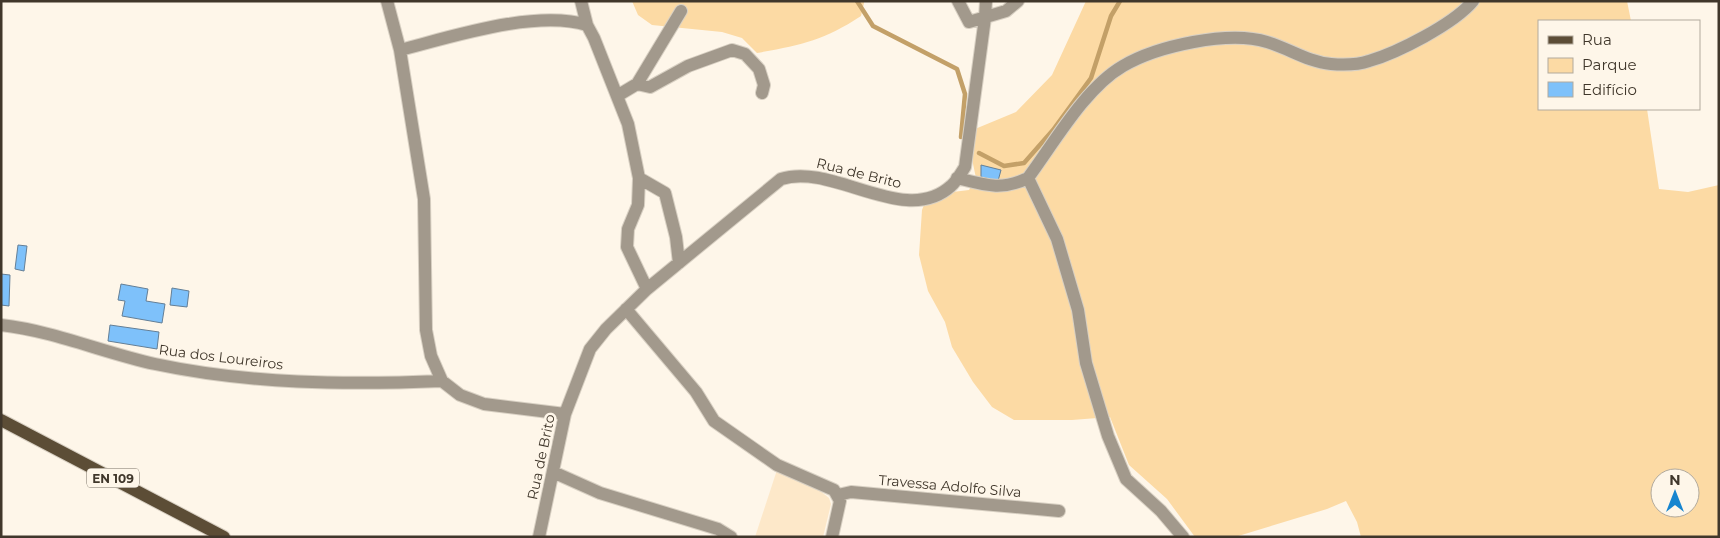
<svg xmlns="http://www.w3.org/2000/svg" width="1720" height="538" font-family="Montserrat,sans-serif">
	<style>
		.built { fill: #fde8c9 }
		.green { fill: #fcdaa4; fill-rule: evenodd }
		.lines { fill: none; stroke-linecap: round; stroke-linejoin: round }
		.stream { stroke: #c3a068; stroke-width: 4.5 }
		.building { fill: #7ec1fa; stroke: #647f96 }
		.minor-casing { stroke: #d8d0c3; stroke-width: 14 }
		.major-casing { stroke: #d8d0c3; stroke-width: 14 }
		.minor { stroke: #a2998c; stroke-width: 12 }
		.major { stroke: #5c4d36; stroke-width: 12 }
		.labels { text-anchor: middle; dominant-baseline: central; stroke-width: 5; stroke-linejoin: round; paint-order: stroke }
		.shield { fill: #fef6e9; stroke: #797064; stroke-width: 1 }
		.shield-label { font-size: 12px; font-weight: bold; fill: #40372b }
		.street-label { font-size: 14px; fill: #40372b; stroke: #fef6e9 }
	</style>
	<rect width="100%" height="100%" fill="#fef6e9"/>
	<path class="built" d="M777 470 814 486 829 498 831 504 823 537H755Z"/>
	<path class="green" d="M632 1H864V3L861 16C823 41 801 45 757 53L742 38 722 32 652 25 638 15Z
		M1086 1H1627L1631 21H1539V109H1647L1659 189 1688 192 1719 185V537H1361L1357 522 1346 501 1327 509 1235 537H1195L1167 499 1129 465 1110 417 1072 420H1014L992 407 973 382 952 347 945 322 928 291 919 255 922 210 928 195 969 190 976 178 969 145 975 129 1016 112 1052 75ZM1660 478H1690V508H1660Z"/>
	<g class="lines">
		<path class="stream" d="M857 1 873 26 957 69 965 94 961 137
			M979 153 1004 166 1024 163 1053 130 1091 78 1111 16 1120 1"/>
	</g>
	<path class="building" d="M981 165 1001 170 998 181 981 177Z
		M18 245 27 246 24 271 15 269Z
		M1 274 10 275 9 306 1 305Z
		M121 284 148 289 146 301 165 304 162 323 122 316 125 301 118 300Z
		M172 288 189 291 187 307 170 305Z
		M110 325 159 332 157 349 108 341Z"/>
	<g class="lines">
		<defs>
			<path id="minor" d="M387 1 400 50 424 199 426 330 431 356 442 381 460 395 484 404 565 414
				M581 1 587 25
				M958 1 969 22 1006 11 1018 1
				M400 50C451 37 536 9 587 25L594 38 628 124 639 178 638 205 628 229 627 247 647 289
				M637 84 681 11
				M617 96 637 84 650 87 688 66 732 50 745 54 759 69 764 85 762 93
				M639 178 665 193 676 237 679 263
				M957 178C985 185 1001 191 1028 178 1054 143 1085 88 1123 66 1157 46 1229 30 1267 42 1288 48 1308 62 1331 64 1343 65 1357 65 1369 61 1397 53 1454 24 1473 1
				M1028 178 1057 239 1078 310 1086 363 1108 436 1126 479 1161 511 1183 537
				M626 309 696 392 714 421 777 465 834 490 840 501 832 537
				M1 325C54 331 104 353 155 364 249 384 346 385 442 381
				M553 472 600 493 718 529 731 537
				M838 495 851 492 1059 511
				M539 537 565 414 590 349 606 329 647 289 781 179C833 162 905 228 951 186 957 181 961 173 965 167L985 18 986 1"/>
			<path id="major" d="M1 420 224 537"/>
		</defs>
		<use href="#minor" class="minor-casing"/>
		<use href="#major" class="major-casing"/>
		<use href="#minor" class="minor"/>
		<use href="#major" class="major"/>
	</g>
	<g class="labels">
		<rect class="shield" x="87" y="468.5" width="52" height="19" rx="4"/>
		<g class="shield-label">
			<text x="113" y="478">EN 109</text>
		</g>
		<g class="street-label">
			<text transform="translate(859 173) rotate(14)">Rua de Brito</text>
			<text transform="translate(221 357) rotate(7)">Rua dos Loureiros</text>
			<text transform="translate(541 457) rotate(-78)">Rua de Brito</text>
			<text transform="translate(950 486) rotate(5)">Travessa Adolfo Silva</text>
		</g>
	</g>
	<rect width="1720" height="538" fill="none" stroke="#40372b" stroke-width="5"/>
	<rect x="1538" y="20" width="162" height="90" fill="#fef6e9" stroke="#b2aa9d"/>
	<rect x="1548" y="36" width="25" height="8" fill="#5c4d36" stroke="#b2aa9d"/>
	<text x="1582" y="45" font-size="15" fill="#40372b">Rua</text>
	<rect x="1548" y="58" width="25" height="15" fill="#fcdaa4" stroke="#b2aa9d"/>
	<text x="1582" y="70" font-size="15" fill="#40372b">Parque</text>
	<rect x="1548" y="82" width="25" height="15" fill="#7ec1fa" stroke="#b2aa9d"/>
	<text x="1582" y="95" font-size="15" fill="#40372b">Edifício</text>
	<g transform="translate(1675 493)"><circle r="24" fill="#fef6e9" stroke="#b2aa9d"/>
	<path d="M0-4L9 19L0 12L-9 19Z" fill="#1785cf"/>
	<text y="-8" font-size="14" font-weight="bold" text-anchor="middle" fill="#40372b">N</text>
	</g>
</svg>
